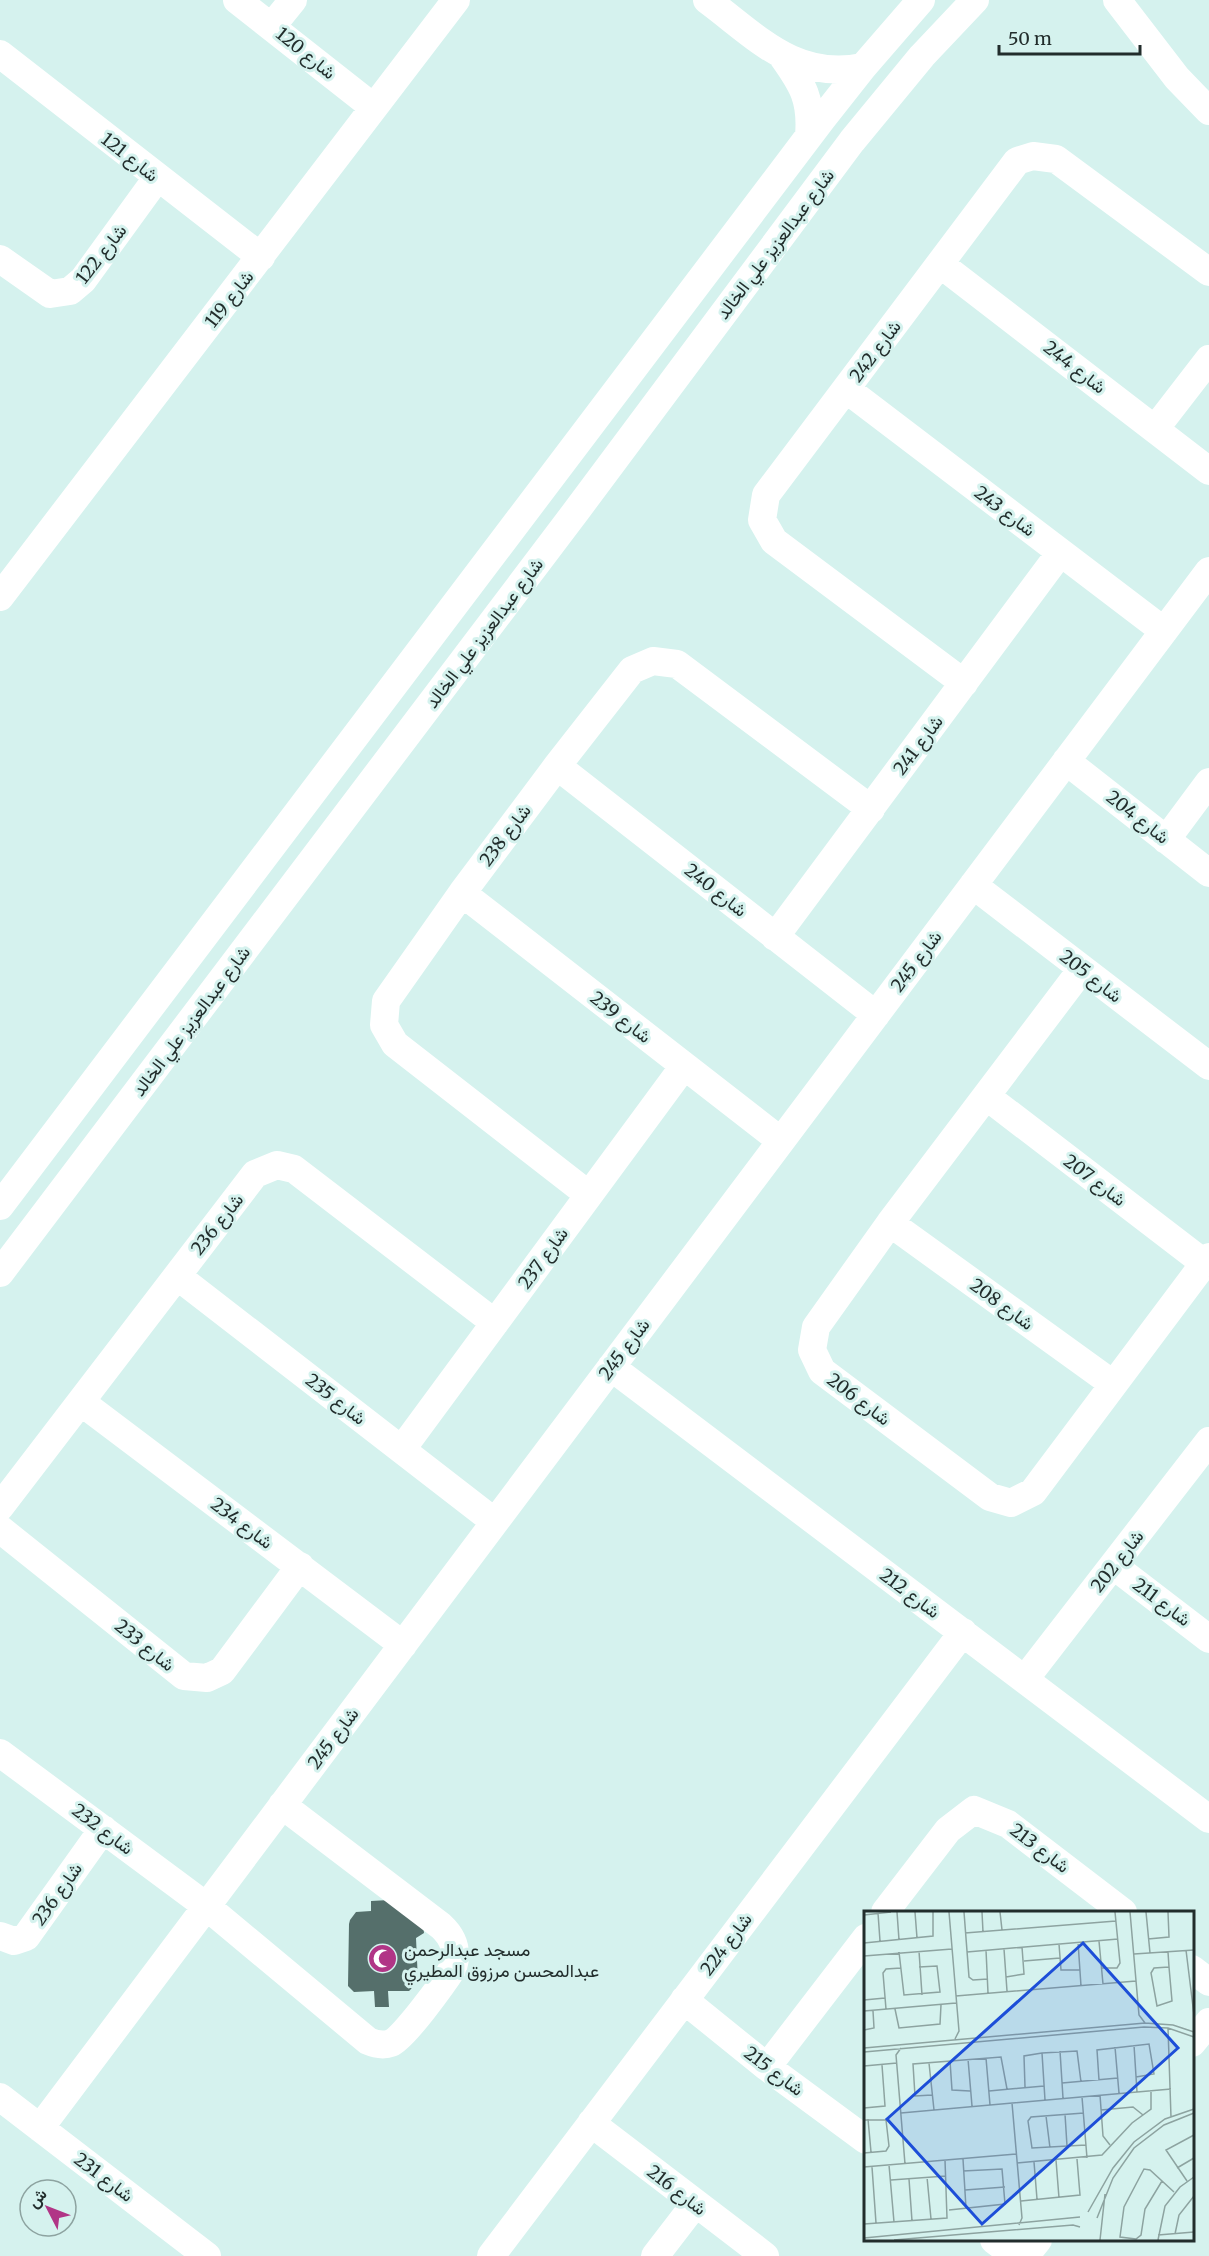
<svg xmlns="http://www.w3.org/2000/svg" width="1209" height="2256" font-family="Merriweather,Vazirmatn,serif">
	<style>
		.building { fill: #556f6b }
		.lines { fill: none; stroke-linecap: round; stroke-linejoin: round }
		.minor { stroke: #fff; stroke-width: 28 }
		.labels { text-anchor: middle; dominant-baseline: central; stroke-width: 6; stroke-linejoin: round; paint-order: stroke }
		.street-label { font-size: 18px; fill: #222d2c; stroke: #d5f2ee }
		.poi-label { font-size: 18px; fill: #222d2c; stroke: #d5f2ee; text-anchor: start }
		.inset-road { fill: none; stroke: #8da3a0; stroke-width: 1.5 }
		.view { fill: #1d4ed8; fill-opacity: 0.15; stroke: #1d4ed8; stroke-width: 3 }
		.inset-edge { fill: none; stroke: #222d2c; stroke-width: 3 }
	</style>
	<rect width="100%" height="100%" fill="#d5f2ee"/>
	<path class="building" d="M389 1900 423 1924 424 1933 416 1938 418 1982 409 1991H388L389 2007H375L374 1991 354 1992 348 1986 349 1924 350 1920 356 1912 371 1911V1901Z"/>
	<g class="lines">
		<path class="minor" d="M237 0 373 107
			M707 0C757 37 795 81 863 67
			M1117 0 1177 78 1209 111
			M272 26 293 0
			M0 54 261 257
			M783 57C803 85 812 100 809 136
			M0 259 50 294 70 291 83 280 157 178
			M940 264 1209 471
			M846 389 1164 631
			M1155 429 1209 359
			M0 597 456 0
			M964 683 774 541 762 520 766 495 1017 161 1033 156 1056 159 1209 272
			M1066 761 1209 873
			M557 766 876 1015
			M1166 840 1209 782
			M973 885 1209 1066
			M462 893 781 1141
			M775 937 1060 553
			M1082 969 890 1223 816 1327 812 1350 822 1371 990 1497 1011 1503 1033 1492 1209 1257
			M986 1096 1204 1263
			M589 1195 395 1044 384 1025 386 1001 462 893 557 766 632 670 653 661 677 664 871 809
			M0 1206 822 119 863 67 921 0
			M890 1223 1113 1384
			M0 1273 577 510 852 141 922 56 975 0
			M177 1276 495 1522
			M611 1367 1209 1819
			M81 1402 403 1645
			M402 1449 684 1066
			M0 1507 255 1174 277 1165 294 1169 495 1323
			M0 1529 184 1676 207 1678 222 1671 300 1566
			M1114 1566 1209 1639
			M1025 1679 1209 1441
			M0 1753 206 1906 368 2041C375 2044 383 2046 391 2043 404 2038 444 1982 453 1968 458 1951 454 1938 441 1926L282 1805
			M885 1912 948 1830 974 1810 1008 1824 1123 1912
			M0 1936 14 1941 26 1937 103 1829
			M1192 1969 1209 1982
			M684 2000 767 2067 866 2140
			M1192 2043 1209 2022
			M767 2067 866 1938
			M0 2097 207 2256
			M591 2123 765 2256
			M40 2128 1209 571
			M994 2240 1015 2256
			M491 2256 963 1632
			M655 2256 695 2204
			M1025 2256 1038 2240"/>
	</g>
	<defs>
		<symbol id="mosque-disc" viewBox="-11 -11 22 22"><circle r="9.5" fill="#b13586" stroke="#d5f2ee"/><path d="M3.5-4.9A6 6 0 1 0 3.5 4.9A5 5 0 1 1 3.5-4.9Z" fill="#fff"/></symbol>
	</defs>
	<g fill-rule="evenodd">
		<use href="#mosque-disc" x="366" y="1942" width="33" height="33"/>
	</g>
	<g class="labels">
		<g class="street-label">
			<text transform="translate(306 53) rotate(39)">شارع 120</text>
			<text transform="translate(130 157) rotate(38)">شارع 121</text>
			<text transform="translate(775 244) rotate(-53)">شارع عبدالعزيز علي الخالد</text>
			<text transform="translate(101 254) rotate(-52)">شارع 122</text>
			<text transform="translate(229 299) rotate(-52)">شارع 119</text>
			<text transform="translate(875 351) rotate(-53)">شارع 242</text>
			<text transform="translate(1075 367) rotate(38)">شارع 244</text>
			<text transform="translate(1005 511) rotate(37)">شارع 243</text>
			<text transform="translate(484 633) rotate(-53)">شارع عبدالعزيز علي الخالد</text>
			<text transform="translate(918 745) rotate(-53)">شارع 241</text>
			<text transform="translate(1138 817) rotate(38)">شارع 204</text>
			<text transform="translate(505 835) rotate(-53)">شارع 238</text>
			<text transform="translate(716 890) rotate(38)">شارع 240</text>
			<text transform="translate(916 961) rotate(-53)">شارع 245</text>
			<text transform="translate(1091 976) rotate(38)">شارع 205</text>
			<text transform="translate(621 1017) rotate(38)">شارع 239</text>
			<text transform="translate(191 1021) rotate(-53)">شارع عبدالعزيز علي الخالد</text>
			<text transform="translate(1095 1180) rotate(37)">شارع 207</text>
			<text transform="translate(217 1224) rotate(-52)">شارع 236</text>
			<text transform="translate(543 1258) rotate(-54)">شارع 237</text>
			<text transform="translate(1002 1304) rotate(36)">شارع 208</text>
			<text transform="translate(624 1349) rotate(-53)">شارع 245</text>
			<text transform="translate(336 1399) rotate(38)">شارع 235</text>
			<text transform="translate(859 1399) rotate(37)">شارع 206</text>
			<text transform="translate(242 1523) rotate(37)">شارع 234</text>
			<text transform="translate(1117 1561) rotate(-52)">شارع 202</text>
			<text transform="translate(910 1593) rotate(37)">شارع 212</text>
			<text transform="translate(1162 1602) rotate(37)">شارع 211</text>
			<text transform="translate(145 1645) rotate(39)">شارع 233</text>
			<text transform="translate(333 1738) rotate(-53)">شارع 245</text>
			<text transform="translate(103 1829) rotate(37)">شارع 232</text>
			<text transform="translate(1040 1848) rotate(37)">شارع 213</text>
			<text transform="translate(57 1894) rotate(-55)">شارع 236</text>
			<text transform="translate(726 1944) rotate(-53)">شارع 224</text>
			<text transform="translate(774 2071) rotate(37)">شارع 215</text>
			<text transform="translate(104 2177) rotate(37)">شارع 231</text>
			<text transform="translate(677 2190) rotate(38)">شارع 216</text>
		</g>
		<g class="poi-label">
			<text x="404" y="1949">مسجد عبدالرحمن<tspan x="404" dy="21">عبدالمحسن مرزوق المطيري</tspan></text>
		</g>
	</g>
	<g transform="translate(864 1911)">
		<rect width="330" height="330" fill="#d5f2ee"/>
		<path class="inset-road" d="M33 1 35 29M51 1 53 27M85 1 95 120 91 128M100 1 105 66 109 69 124 68M118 1 119 21M136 1 138 19M266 1 275 104 281 112M282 1 286 42M14 2 16 30M0 4 27 1M101 22 252 10M284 28 305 26 304 1M235 30 239 73M214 31 217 75M0 32 69 25V1M195 33 197 59H216M140 38 143 80M122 39 124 82M322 39 330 104M55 40 58 84M35 41 40 84 76 81 73 55 55 56M103 41 254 28M304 41 305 56 308 90 293 95 287 62 290 57 305 56M270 43 330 39M0 45 88 38M160 50 196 47M238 57H253L256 52 251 1M142 66 160 63 158 36M92 85 272 70M0 89 21 87M22 98 19 62 22 58 37 57M31 98 35 117 76 113 77 94M0 100 92 92M304 117 307 206M0 119 10 117 9 100M270 134 273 181M251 136 255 182M0 137 281 112 309 114 330 121M37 137 32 144 41 253M196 140 199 187M0 141 280 116 304 117 330 126M178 142 181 189M122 147 126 194M104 148 108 195M86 150 88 179 106 180M65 152 70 199M0 155 33 152M235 169 233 139 285 133 290 163 272 166M198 172 254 167M161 176 160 145 178 142 213 140 217 171M125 180 180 175M68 184 51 185 49 153 137 146 143 178M236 184 239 225 246 234M218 186 223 247M148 192 158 307 155 314M0 197 21 195 18 154M237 199 269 196 279 204M37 202 307 178M220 202 167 206 164 210 168 237 222 234M201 203 203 235M182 205 186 237M4 208 7 241M0 209H22L25 235 22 240 0 242M99 248 102 297M192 249 195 287M170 251 173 288M153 252 238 244 268 212 287 198V179M25 254 30 311M0 256 152 243M8 256 12 312M313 257 330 247M63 266 67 308M45 268 48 310M27 269 82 265M298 270 281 298 277 324 272 328 256 326 260 296 280 258 286 259 310 281M323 270 302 239 330 224M101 279 141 276M157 290 216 284 213 248M85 299 141 293 138 258 99 260M224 301 249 257 270 231 301 208 330 198M233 307 249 267 270 237 300 214 330 202M0 313 83 307 81 249M311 323 315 304 330 285M294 324 330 321M0 327 216 306M30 329 209 314 216 316M236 329 241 283M294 329 301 295 316 276 330 266"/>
		<path class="view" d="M219 32 314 137 118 313 23 208Z"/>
		<rect width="330" height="330" class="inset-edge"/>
	</g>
	<g transform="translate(48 2208) rotate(312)"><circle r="28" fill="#d5f2ee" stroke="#8da3a0" stroke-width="1.5"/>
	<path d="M0-4.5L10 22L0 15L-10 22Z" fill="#b13586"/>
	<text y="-9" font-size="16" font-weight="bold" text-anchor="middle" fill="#222d2c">ش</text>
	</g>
	<path d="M999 45v9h141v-9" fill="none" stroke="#222d2c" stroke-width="3"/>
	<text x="1008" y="45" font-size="18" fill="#222d2c" stroke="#d5f2ee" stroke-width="4.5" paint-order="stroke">50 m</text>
</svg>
